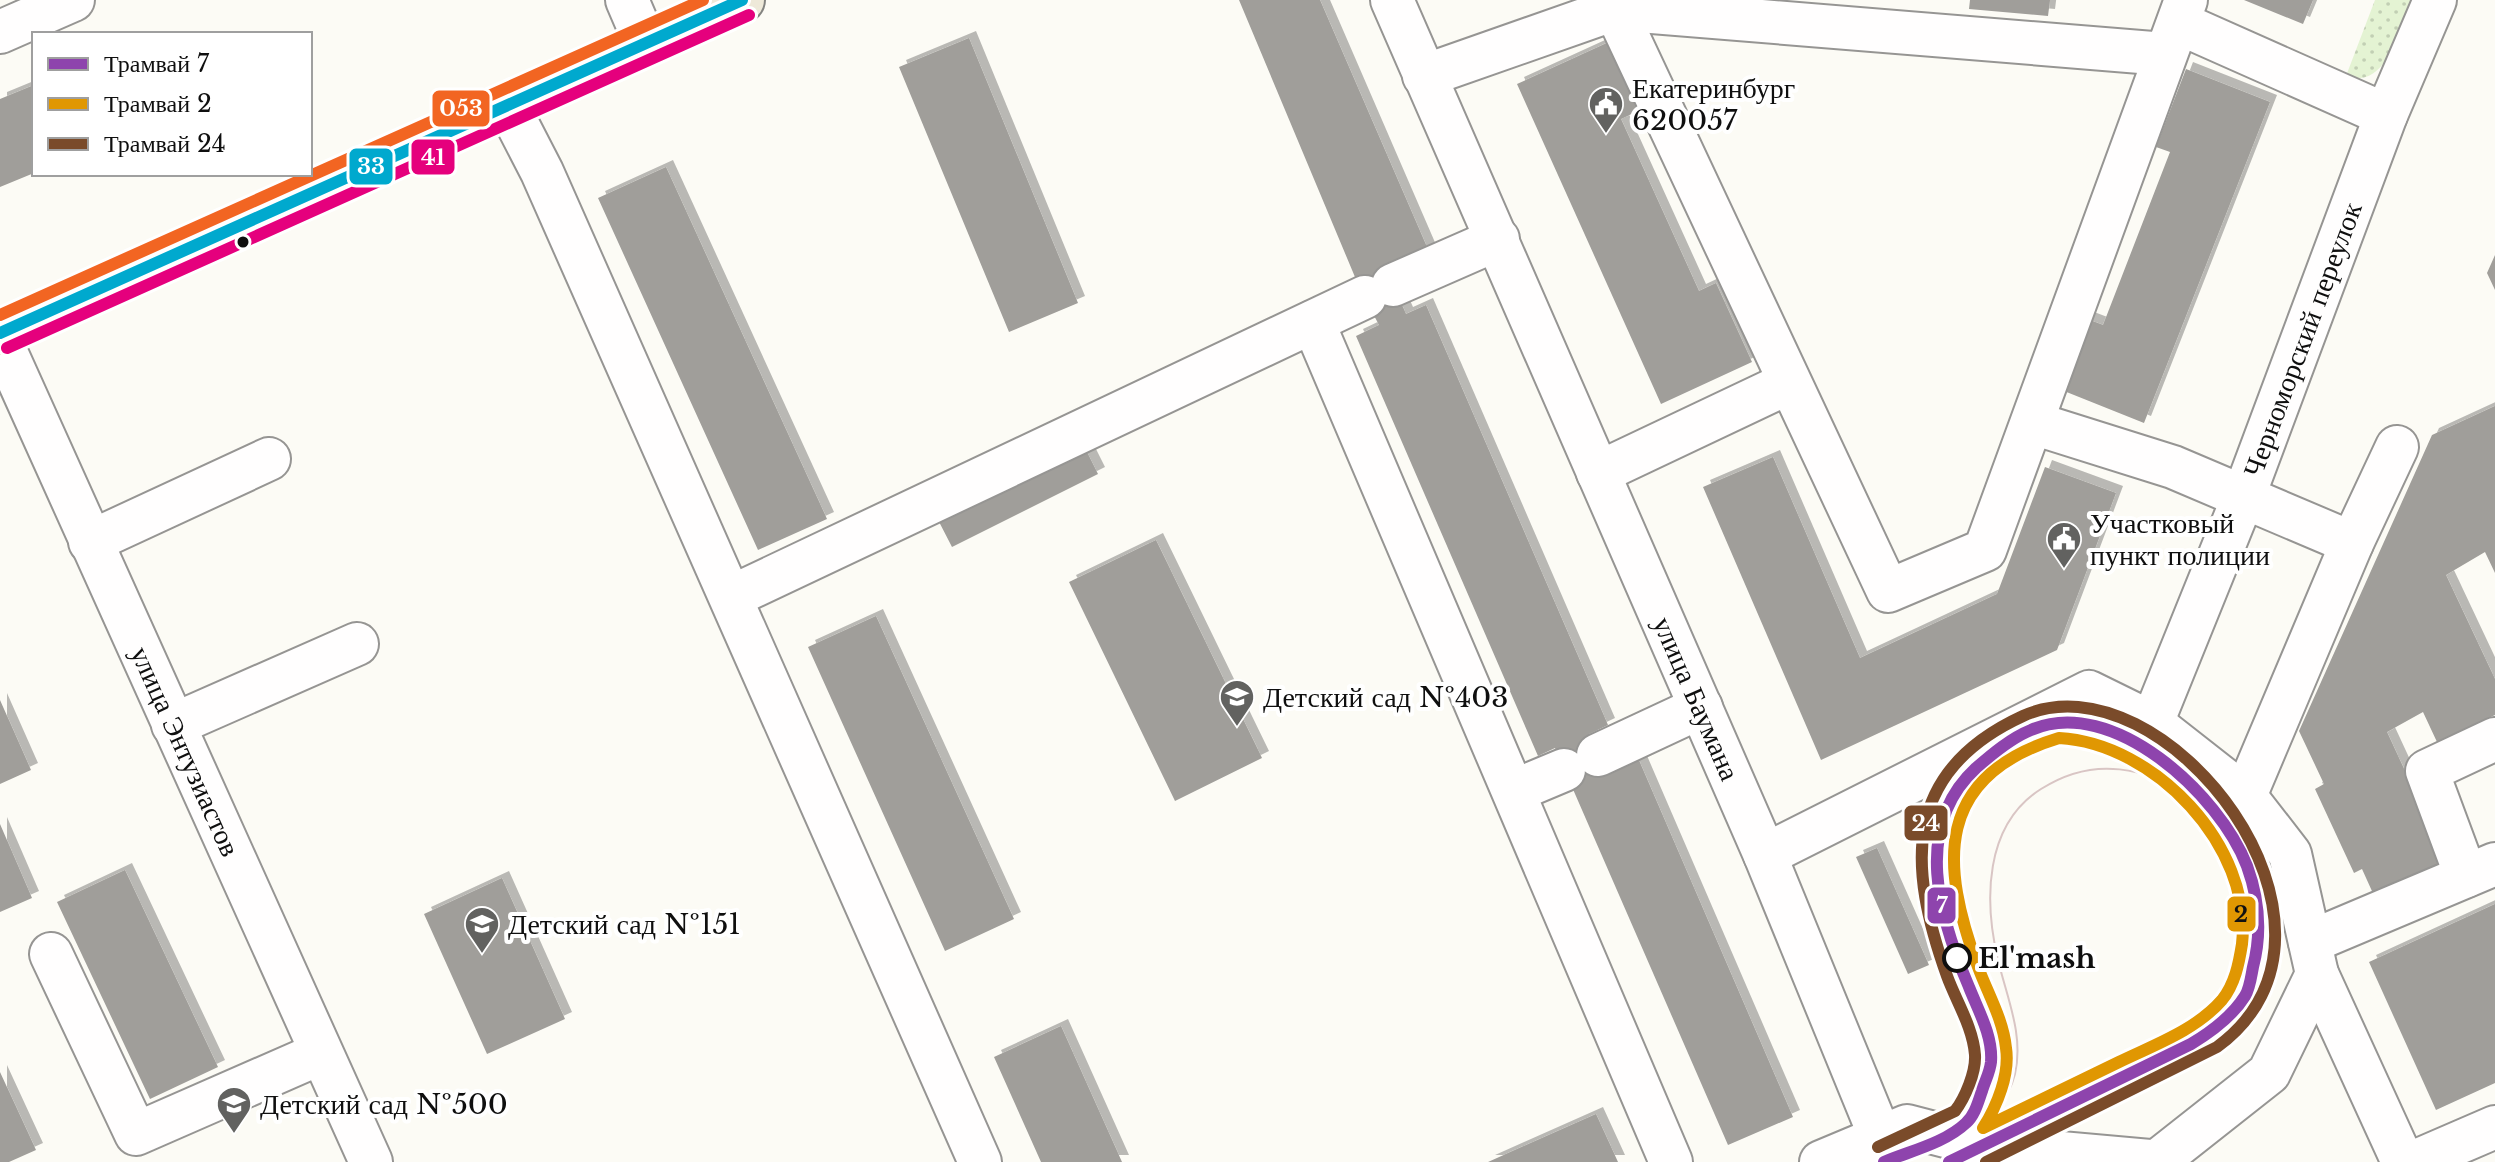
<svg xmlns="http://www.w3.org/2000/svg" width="2495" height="1162" font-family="'Libre Baskerville',serif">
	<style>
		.grass { fill: url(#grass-dots) }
		.building { fill: #a09e9a; filter: url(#shadow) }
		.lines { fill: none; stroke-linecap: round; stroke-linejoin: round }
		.minor-casing { stroke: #969593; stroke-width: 46 }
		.major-casing { stroke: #838380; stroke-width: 48 }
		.minor { stroke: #fffefe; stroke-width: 42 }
		.major { stroke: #eee9d9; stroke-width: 44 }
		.tram { stroke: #d9c5c4; stroke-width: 2 }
		.bus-1-casing { stroke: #fff; stroke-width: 18 }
		.bus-2-casing { stroke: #fff; stroke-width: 18 }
		.bus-3-casing { stroke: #fff; stroke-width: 18 }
		.bus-1 { stroke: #00a9ce; stroke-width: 12 }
		.bus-2 { stroke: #e5007d; stroke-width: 12 }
		.bus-3 { stroke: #f26522; stroke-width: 12 }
		.tram-1-casing { stroke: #fff; stroke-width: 18 }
		.tram-2-casing { stroke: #fff; stroke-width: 18 }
		.tram-3-casing { stroke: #fff; stroke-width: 18 }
		.tram-1 { stroke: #8e44ad; stroke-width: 12 }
		.tram-2 { stroke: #e09702; stroke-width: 12 }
		.tram-3 { stroke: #7a4b2a; stroke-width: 12 }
		.bus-dot { fill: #0f0f0f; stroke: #fff; stroke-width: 3 }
		.stop-dot { fill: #fff; stroke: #0f0f0f; stroke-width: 4 }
		.labels { text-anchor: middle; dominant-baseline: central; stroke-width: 8; stroke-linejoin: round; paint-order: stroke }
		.poi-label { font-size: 28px; fill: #0f0f0f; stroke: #fff; text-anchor: start }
		.street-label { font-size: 28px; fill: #0f0f0f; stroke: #fff }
		.stop-label { font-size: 28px; font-weight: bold; fill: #0f0f0f; stroke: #fff; text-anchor: start }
		.line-badge { stroke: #fff; stroke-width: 3 }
		.badge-label { font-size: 22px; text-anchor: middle; font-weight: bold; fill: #fff }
		.pale-badge-label { font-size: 22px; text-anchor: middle; font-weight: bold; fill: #111 }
	</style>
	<defs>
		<pattern id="grass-dots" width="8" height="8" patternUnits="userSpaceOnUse" patternTransform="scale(2)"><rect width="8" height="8" fill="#e4f3d3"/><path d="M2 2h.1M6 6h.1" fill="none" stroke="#c2cfb4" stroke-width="1.8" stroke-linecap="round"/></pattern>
		<filter id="shadow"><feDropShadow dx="7" dy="-7" stdDeviation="0" flood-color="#0004"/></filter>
	</defs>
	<rect width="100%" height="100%" fill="#fcfbf5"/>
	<path class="grass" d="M2375 0H2412C2401 28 2386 91 2346 76Z"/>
	<path class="building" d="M1239 0H1320L1430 254 1388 273 1406 314 1426 305 1608 725 1589 734 1598 755 1638 758 1793 1117 1728 1145 1555 748 1538 756 1356 336 1379 325 1360 289Z
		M1970 0H2050L2048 16 1969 9Z
		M2244 0H2313L2303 24Z
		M969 38 1078 303 1009 332 899 67Z
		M1609 42 1640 110 1621 119 1699 291 1716 283 1752 362 1661 404 1517 84Z
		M2186 69 2270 102 2144 423 2054 387 2082 317 2103 325 2170 152 2156 147Z
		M34 85V173L0 187V99Z
		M666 167 827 519 758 550 598 198Z
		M2495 255V290L2487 273Z
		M2495 406V573L2485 552 2446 575 2495 679V715L2437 742 2423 712 2387 732 2449 866 2376 900 2362 869 2354 873 2315 789 2324 784 2299 731 2432 435Z
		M1082 442 1098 474 952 547 935 514Z
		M1773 457 1860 658 1997 594 2045 467 2116 493 2057 650 1821 760 1703 487Z
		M1156 540 1262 758 1175 801 1069 582Z
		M876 616 1014 919 945 951 808 647Z
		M0 700 31 770 0 784Z
		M0 824 32 898 0 912Z
		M1877 848 1929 965 1908 974 1856 857Z
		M125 870 218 1067 150 1099 57 902Z
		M502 878 565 1019 487 1054 424 914Z
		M2495 904V1083L2436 1110 2369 962Z
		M1061 1026 1122 1162H1041L994 1057Z
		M0 1072 36 1150 9 1162H0Z
		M1596 1114 1618 1162H1488Z"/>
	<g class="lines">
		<defs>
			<g id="minor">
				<path d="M627 0 645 42"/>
				<path id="s1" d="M1392 0 1765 855 1880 1136"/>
				<path d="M1614 0 1615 9 1888 591 1985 550 2186 0"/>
				<path d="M2179 23 2386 115"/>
				<path d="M0 32 73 0"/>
				<path d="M1424 76 1615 9 2165 54"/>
				<path d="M508 106 542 172 980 1162"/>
				<path d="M1393 285 1498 239"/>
				<path d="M1313 322 1671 1162"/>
				<path id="s2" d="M0 339 371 1162"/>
				<path d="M2033 423 2173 467 2352 543"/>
				<path d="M1598 473 1788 383"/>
				<path d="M90 542 269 459"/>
				<path d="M731 597 1365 297"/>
				<path id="s3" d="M2152 723 2243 498 2386 115 2435 0"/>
				<path d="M173 725 357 644"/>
				<path d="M1598 755 1701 707"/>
				<path d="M1514 791 1564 770"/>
				<path d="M2245 796 2352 543 2397 447"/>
				<path d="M1765 855 2089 692 2152 723 2245 796 2290 854 2317 974 2269 1073 2160 1159"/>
				<path d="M2466 876 2427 771 2495 739"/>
				<path d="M2310 942 2495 864"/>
				<path d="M51 954 136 1134 321 1053"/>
				<path d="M2317 974 2403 1162"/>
				<path d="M1821 1162 1907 1126 1984 1146 2161 1162"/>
				<path d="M2414 1162 2495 1127"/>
			</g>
			<path id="major" d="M0 333 742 0"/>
		</defs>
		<use href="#minor" class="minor-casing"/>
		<use href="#major" class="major-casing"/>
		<use href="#minor" class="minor"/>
		<use href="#major" class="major"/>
		<path class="tram" d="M1966 1124C1991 1113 2008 1102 2015 1074 2024 1035 2007 998 1998 960 1984 901 1984 825 2041 789 2099 752 2144 772 2203 796"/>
		<defs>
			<path id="bus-1" d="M0 333 742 0"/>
			<path id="bus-2" d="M7 348 749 15"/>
			<path id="bus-3" d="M0 315 703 0"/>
		</defs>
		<use href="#bus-1" class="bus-1-casing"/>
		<use href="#bus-2" class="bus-2-casing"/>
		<use href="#bus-3" class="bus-3-casing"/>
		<use href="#bus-1" class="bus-1"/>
		<use href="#bus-2" class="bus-2"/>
		<use href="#bus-3" class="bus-3"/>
		<defs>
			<path id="tram-1" d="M1884 1162C1910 1151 1945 1143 1966 1123 1975 1115 1978 1102 1982 1091 1985 1081 1990 1072 1991 1062 1993 1036 1978 1010 1969 987 1939 917 1912 827 1976 768 1992 754 2011 738 2031 730 2112 694 2220 795 2247 866 2259 899 2262 933 2253 967 2251 977 2250 988 2245 996 2232 1017 2211 1032 2191 1044L1949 1162"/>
			<path id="tram-2" d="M2059 738C2154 743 2253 846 2242 944 2239 963 2235 984 2222 1000 2196 1030 2154 1045 2119 1062 2074 1084 2028 1106 1983 1128 1997 1106 2010 1074 2006 1048 2003 1019 1988 994 1978 967 1940 864 1934 776 2059 738Z"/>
			<path id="tram-3" d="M1878 1147 1955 1111C1965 1098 1976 1072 1975 1055 1973 1027 1956 1001 1947 976 1908 867 1901 772 2023 716 2163 652 2380 928 2217 1047L1986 1162"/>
		</defs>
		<use href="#tram-1" class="tram-1-casing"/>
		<use href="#tram-2" class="tram-2-casing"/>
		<use href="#tram-3" class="tram-3-casing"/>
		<use href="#tram-1" class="tram-1"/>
		<use href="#tram-2" class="tram-2"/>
		<use href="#tram-3" class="tram-3"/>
	</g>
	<defs>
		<symbol id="civic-pin" viewBox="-11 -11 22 30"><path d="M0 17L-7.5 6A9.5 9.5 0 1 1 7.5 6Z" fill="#626260" stroke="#fff"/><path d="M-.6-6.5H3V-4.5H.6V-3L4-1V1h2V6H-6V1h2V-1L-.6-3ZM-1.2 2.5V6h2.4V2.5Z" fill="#fff"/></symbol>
		<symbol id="school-pin" viewBox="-11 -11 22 30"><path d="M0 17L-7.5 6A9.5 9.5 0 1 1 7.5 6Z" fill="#626260" stroke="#fff"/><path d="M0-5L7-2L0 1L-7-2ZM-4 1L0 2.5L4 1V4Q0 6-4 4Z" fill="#fff"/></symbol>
	</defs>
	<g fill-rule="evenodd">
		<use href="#civic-pin" x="1586" y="84" width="40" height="54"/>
		<use href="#civic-pin" x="2044" y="519" width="40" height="54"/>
		<use href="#school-pin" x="1217" y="677" width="40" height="54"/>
		<use href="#school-pin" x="462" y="904" width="40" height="54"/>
		<use href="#school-pin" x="214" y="1084" width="40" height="54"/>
	</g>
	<circle class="bus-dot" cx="243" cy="242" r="7"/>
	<circle class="stop-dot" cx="1957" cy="958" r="13"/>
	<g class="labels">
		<g class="poi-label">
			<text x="1632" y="88">Екатеринбург<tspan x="1632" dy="32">620057</tspan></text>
			<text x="2090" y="523">Участковый<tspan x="2090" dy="32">пункт полиции</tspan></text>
			<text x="1263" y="697">Детский сад №403</text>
			<text x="508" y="924">Детский сад №151</text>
			<text x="260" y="1104">Детский сад №500</text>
		</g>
		<g class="street-label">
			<text stroke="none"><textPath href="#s3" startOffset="412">Черноморский переулок</textPath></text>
			<text stroke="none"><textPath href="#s1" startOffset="762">улица Баумана</textPath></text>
			<text stroke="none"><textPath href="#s2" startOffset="452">улица Энтузиастов</textPath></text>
		</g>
		<g class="stop-label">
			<text x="1978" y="958">El'mash</text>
		</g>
	</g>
	<g class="line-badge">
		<rect x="431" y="89" width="60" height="39" rx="8" fill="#f26522"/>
		<rect x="410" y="138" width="46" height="38" rx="8" fill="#e5007d"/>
		<rect x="348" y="147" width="46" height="39" rx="8" fill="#00a9ce"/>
		<rect x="1903" y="804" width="46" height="38" rx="8" fill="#7a4b2a"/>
		<rect x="1926" y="886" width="31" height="39" rx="8" fill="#8e44ad"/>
		<rect x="2226" y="895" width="31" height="38" rx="8" fill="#e09702"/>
	</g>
	<g class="badge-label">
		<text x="461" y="116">053</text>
		<text x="433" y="165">41</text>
		<text x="371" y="174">33</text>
		<text x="1926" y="831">24</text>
		<text x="1942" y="913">7</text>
	</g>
	<g class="pale-badge-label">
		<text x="2241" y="922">2</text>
	</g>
	<rect x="32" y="32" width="280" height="144" fill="#ffffff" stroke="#9f9f9f" stroke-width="2"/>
	<rect x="48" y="58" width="40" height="12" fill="#8e44ad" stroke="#9f9f9f" stroke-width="2"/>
	<text x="104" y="72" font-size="24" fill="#0f0f0f">Трамвай 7</text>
	<rect x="48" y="98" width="40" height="12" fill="#e09702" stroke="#9f9f9f" stroke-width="2"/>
	<text x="104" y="112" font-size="24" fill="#0f0f0f">Трамвай 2</text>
	<rect x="48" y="138" width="40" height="12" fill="#7a4b2a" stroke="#9f9f9f" stroke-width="2"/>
	<text x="104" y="152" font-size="24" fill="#0f0f0f">Трамвай 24</text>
</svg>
